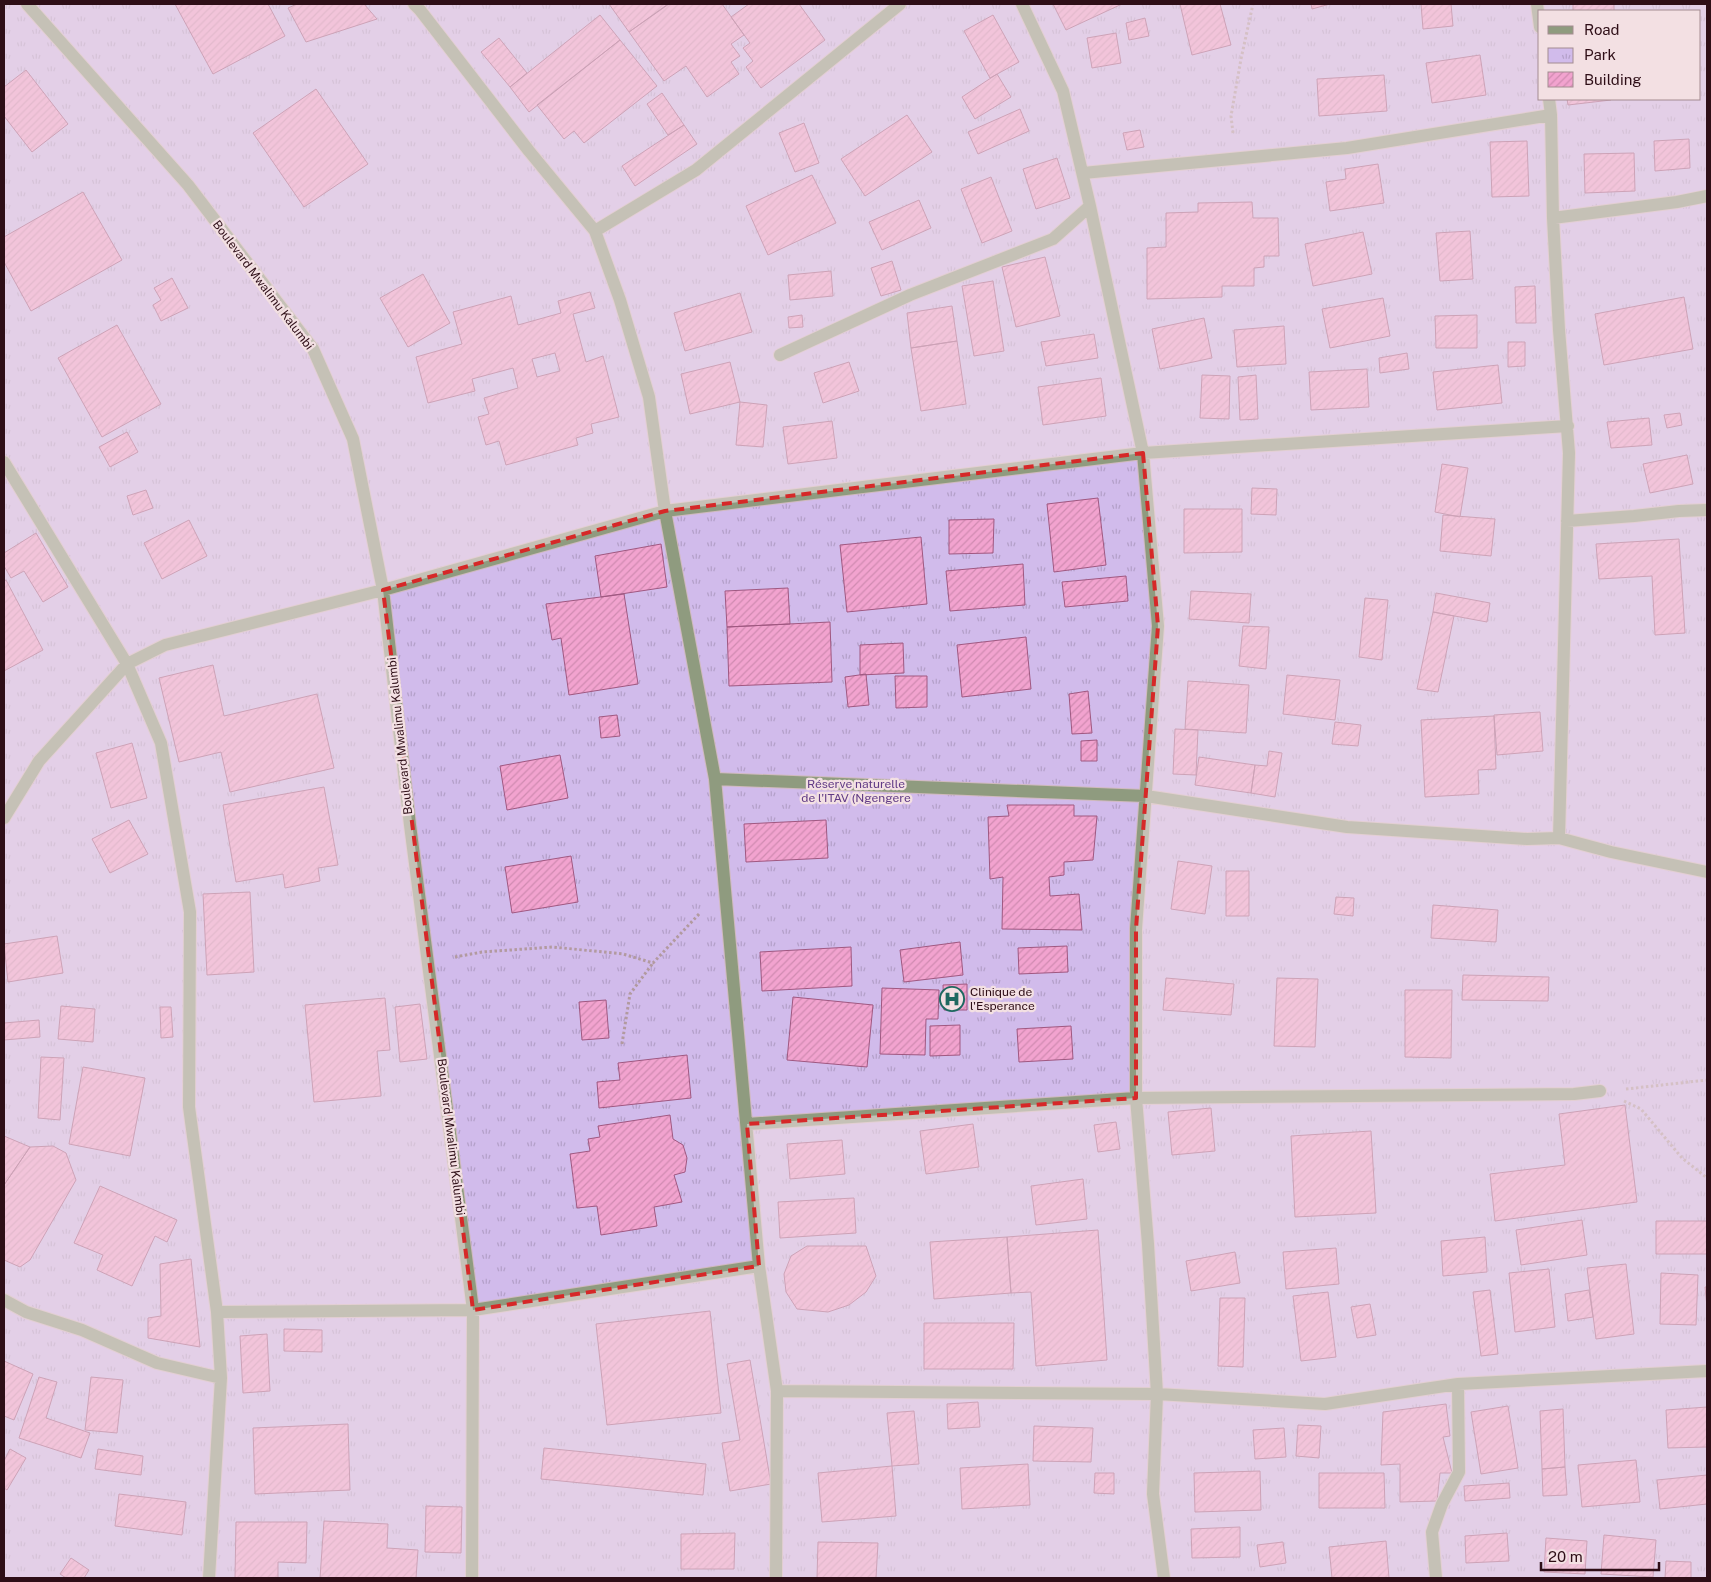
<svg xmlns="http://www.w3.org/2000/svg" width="1711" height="1582" font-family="'Public Sans',sans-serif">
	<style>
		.park { fill: url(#park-tufts); fill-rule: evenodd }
		.building { fill: url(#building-hatch); stroke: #a05881; fill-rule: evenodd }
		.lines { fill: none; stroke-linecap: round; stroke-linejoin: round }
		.minor-casing { stroke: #d0babe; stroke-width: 14 }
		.path { stroke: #b29a9f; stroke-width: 3; stroke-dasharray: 2.5 2.5; stroke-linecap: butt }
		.minor { stroke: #8f9b7f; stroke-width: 12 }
		.marked { fill: none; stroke: #d62828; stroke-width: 4; stroke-dasharray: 10 6; stroke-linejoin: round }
		.labels { text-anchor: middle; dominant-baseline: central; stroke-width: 4.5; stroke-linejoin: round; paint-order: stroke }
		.street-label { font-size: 12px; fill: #2e0e17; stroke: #f3e0e3 }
		.park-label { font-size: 12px; fill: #603a85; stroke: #f3e0e3 }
		.poi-label { font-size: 12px; fill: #2e0e17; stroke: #f3e0e3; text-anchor: start }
	</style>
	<defs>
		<pattern id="park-tufts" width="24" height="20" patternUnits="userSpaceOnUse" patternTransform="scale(1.25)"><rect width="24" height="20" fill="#d1bbeb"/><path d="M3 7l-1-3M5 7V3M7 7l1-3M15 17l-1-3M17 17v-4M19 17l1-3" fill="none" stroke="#b4a0c9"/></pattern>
		<pattern id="building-hatch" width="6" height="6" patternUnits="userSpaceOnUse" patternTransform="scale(1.25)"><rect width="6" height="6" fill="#f2a3cf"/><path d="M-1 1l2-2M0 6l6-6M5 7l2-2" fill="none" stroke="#d08bb1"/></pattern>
	</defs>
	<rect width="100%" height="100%" fill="#f3e0e3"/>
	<path class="park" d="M4 4H1707V1578H4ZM1540 11H1700V99H1540Z"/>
	<path class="building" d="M175 4H268L285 36 213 74Z
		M297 4H364L377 19 306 42 288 8Z
		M609 4H668L629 32Z
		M669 4H722L744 35 731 44 740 56 731 62 739 74 707 97 686 66 664 81 629 32Z
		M749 4H799L825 40 761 88 746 67 753 61 743 48 750 43 731 17Z
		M1053 4H1122L1066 30Z
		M1180 4H1220L1231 45 1192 55Z
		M1311 4H1330L1312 9Z
		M1421 4H1451L1453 26 1423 29Z
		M1573 4H1614V11H1573Z
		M600 15 620 40 529 112 510 87Z
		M993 15 1019 62 990 78 964 31Z
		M1145 18 1149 36 1129 40 1126 23Z
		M1116 33 1121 63 1092 68 1087 38Z
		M499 38 527 73 510 87 481 52Z
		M620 40 657 86 584 143 574 131 564 139 537 105Z
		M1480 55 1486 95 1432 103 1426 63Z
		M26 70 68 124 32 152 4 116V87Z
		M997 74 1011 97 975 119 962 97Z
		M1384 75 1387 111 1319 116 1317 79Z
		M316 89 368 164 304 207 253 133Z
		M662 93 684 125 668 135 647 104Z
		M1567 99H1611V100L1568 105Z
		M1020 109 1029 131 978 154 968 132Z
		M907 115 932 152 865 196 841 159Z
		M804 123 819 163 795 172 779 133Z
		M684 125 697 144 635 186 622 166Z
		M1140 130 1144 147 1127 150 1123 133Z
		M1689 139 1690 168 1655 171 1654 141Z
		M1527 141 1529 196 1492 197 1490 142Z
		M1634 153 1635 191 1585 193 1584 154Z
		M1057 158 1070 198 1036 209 1023 169Z
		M1378 164 1384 203 1330 211 1326 182 1346 179 1345 169Z
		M812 175 836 223 768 255 746 206Z
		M991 177 1012 231 982 243 961 189Z
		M83 192 122 260 31 311 4 262V237Z
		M919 200 931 228 882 250 869 222Z
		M1252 202 1253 218H1278L1279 256H1264V267L1254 268V286H1222V297L1147 299V248L1166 247V213L1198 212V203Z
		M1470 231 1473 279 1440 281 1436 233Z
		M1363 232 1372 274 1313 286 1305 244Z
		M1045 257 1060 316 1016 327 1002 267Z
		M892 261 901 290 881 296 871 268Z
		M831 271 833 296 790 300 788 275Z
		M423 274 450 323 408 347 380 298Z
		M172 278 188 308 161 321 153 305 161 300 154 288Z
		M993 281 1004 351 974 356 962 286Z
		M1535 286 1536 323H1516L1515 287Z
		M590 292 595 308 573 314 586 362 603 356 619 417 591 424 593 433 576 438 578 445 506 465 499 441 486 445 478 417 489 414 484 398 518 388 513 368 472 379 475 391 428 403 416 357 462 344 453 312 511 296 518 325 561 313 558 301ZM555 353 560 371 537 377 532 359Z
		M740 293 752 332 685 351 674 313Z
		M1684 297 1693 349 1604 365 1595 314Z
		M1383 298 1390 336 1330 348 1322 309Z
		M952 306 957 341 911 348 907 313Z
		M802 315 803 327 789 328 788 317Z
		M1477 315V348H1436L1435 316Z
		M1204 318 1212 358 1160 369 1152 329Z
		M117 325 161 404 102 437 58 358Z
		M1284 326 1286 364 1237 367 1234 330Z
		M1094 334 1098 358 1046 366 1041 342Z
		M957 341 966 404 921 411 911 348Z
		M1508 342H1525V366L1508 367Z
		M1407 353 1409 369 1380 373 1379 358Z
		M730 362 740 402 690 414 681 374Z
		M849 362 859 391 823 403 814 373Z
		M1498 365 1502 403 1437 410 1433 372Z
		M1367 369 1369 407 1311 410 1309 372Z
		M1202 375 1230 376 1229 419 1200 418Z
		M1256 375 1258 419 1240 420 1238 377Z
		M1101 378 1106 416 1043 425 1038 387Z
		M740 402 767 405 763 447 736 445Z
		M1680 413 1682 425 1667 428 1664 415Z
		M1649 418 1652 445 1611 448 1607 422Z
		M832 421 837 458 788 464 783 427Z
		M127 432 138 452 110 467 99 447Z
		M1687 455 1693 484 1650 493 1643 464Z
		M1442 464 1468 468 1460 517 1435 512Z
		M1252 488 1277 489 1276 515 1251 514Z
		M146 490 153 508 133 515 127 496Z
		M1098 498 1106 565 1054 572 1047 504Z
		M1184 509H1242V552L1184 553Z
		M1443 515 1495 519 1491 556 1440 551Z
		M994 519 993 553 949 554V520Z
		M189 520 207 556 162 579 144 543Z
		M36 533 68 587 43 602 24 571 11 578 4 566V553Z
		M921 537 927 604 847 612 840 545Z
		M1679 539 1685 633 1655 635 1652 576 1599 579 1596 544Z
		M661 544 667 587 601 597 595 556Z
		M1023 564 1025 605 950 611 946 571Z
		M1126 576 1128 601 1065 607 1062 582Z
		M6 580 43 650 4 671V581Z
		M788 588 790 624 727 627 725 591Z
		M1191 591 1251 594 1249 623 1189 619Z
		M1436 593 1490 603 1487 622 1433 612Z
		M624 594 638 684 569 695 561 638 552 640 546 604Z
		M1365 598 1388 600 1382 660 1359 657Z
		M1433 612 1454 616 1438 692 1417 689Z
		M830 622 832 682 729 686 727 627Z
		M1243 626 1269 627 1266 669 1239 666Z
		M1026 637 1031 689 962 697 957 645Z
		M903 643 904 673 860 675V645Z
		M213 665 224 716 317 694 334 768 230 792 221 752 179 762 159 678Z
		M866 674 869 705 848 707 845 677Z
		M1287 675 1340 680 1335 720 1283 714Z
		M895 676H927V707L896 708Z
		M1188 681 1249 685 1246 733 1185 729Z
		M1088 691 1092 733 1072 734 1069 694Z
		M1540 712 1543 751 1497 755 1494 715Z
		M617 715 620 736 601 738 599 717Z
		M1494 716 1496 769 1478 770 1479 794 1425 797 1421 720Z
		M1335 722 1361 725 1358 746 1332 744Z
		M1175 729 1198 730 1196 775 1173 774Z
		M1097 740V761H1081V741Z
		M132 743 147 798 111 808 96 753Z
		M1269 751 1282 753 1275 797 1251 793 1255 765 1267 766Z
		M560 755 568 798 507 810 500 766Z
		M1199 757 1255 765 1251 793 1195 785Z
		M324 787 338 865 318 868 320 881 285 888 283 874 236 882 223 805Z
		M1007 805H1074V816H1097L1093 860 1064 862V875L1049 877 1050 896 1079 894 1082 930 1002 929 1003 877 990 879 988 817 1009 816Z
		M129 820 148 854 110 873 92 839Z
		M826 820 828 858 746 862 744 824Z
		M571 856 578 902 512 913 505 867Z
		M1178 861 1212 866 1205 914 1171 909Z
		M1226 871H1249V916H1226Z
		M250 892 254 972 207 975 203 894Z
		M1336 897 1354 898 1353 916 1334 914Z
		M1433 905 1498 910 1496 942 1431 938Z
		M57 936 63 973 8 982 4 944Z
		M960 942 963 975 904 982 900 950Z
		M1067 946 1068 972 1019 974 1018 948Z
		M851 947 852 986 762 991 760 952Z
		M1463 975 1549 977 1548 1001 1462 1000Z
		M1166 978 1234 984 1231 1015 1163 1010Z
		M1277 978 1318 979 1315 1047 1274 1046Z
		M967 984V1010H944L943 985Z
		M882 988 939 990 938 1019H926L925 1055 880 1054Z
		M1405 990H1452L1451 1058 1405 1057Z
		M793 997 873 1005 867 1067 787 1060Z
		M385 998 390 1050 377 1051 381 1096 314 1102 305 1005Z
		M606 1000 609 1038 582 1040 579 1002Z
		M420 1004 427 1059 400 1062 395 1007Z
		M61 1006 95 1009 93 1042 58 1039Z
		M160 1007H171L173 1037 161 1038Z
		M39 1020 40 1037 4 1040V1023Z
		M960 1025V1055L930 1056V1026Z
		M1071 1026 1073 1059 1019 1062 1017 1029Z
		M687 1055 691 1098 599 1108 597 1082 620 1080 618 1063Z
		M41 1057 64 1058 60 1120 38 1118Z
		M83 1067 145 1078 130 1156 69 1144Z
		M1625 1105 1637 1202 1495 1221 1490 1174 1565 1165 1559 1114Z
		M1211 1108 1215 1151 1172 1155 1168 1112Z
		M670 1115 673 1139 683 1145 687 1158 685 1172 674 1175 682 1202 654 1207 657 1226 601 1235 597 1206 577 1208 570 1154 590 1151 588 1139 600 1137 598 1126Z
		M1116 1122 1120 1149 1098 1152 1094 1125Z
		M973 1124 979 1167 926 1174 920 1131Z
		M1371 1131 1376 1213 1295 1217 1291 1136Z
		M4 1136 30 1147 4 1185Z
		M842 1140 845 1174 790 1179 787 1144Z
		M53 1146 66 1153 76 1180 30 1260 20 1267 4 1260V1185L30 1147Z
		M1083 1179 1087 1219 1036 1225 1031 1186Z
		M100 1186 177 1220 167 1242 155 1236 132 1286 97 1270 103 1255 74 1243Z
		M854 1198 856 1233 780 1238 778 1202Z
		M1582 1220 1587 1255 1521 1265 1516 1230Z
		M1656 1221H1707V1254H1656Z
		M1098 1230 1107 1360 1036 1366 1031 1292 1011 1293 1007 1237Z
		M1007 1237 1011 1293 934 1299 930 1242Z
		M1485 1237 1487 1272 1443 1276 1441 1241Z
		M807 1246H866L876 1276 866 1292 849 1305 828 1312 797 1309 786 1292 784 1274 791 1256Z
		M1336 1248 1339 1284 1286 1289 1283 1252Z
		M1235 1252 1240 1283 1191 1291 1186 1261Z
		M191 1259 200 1347 148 1338V1318L161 1316 160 1264Z
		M1626 1264 1634 1334 1596 1339 1587 1268Z
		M1549 1269 1555 1327 1515 1332 1509 1273Z
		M1661 1273 1698 1275 1696 1325 1660 1324Z
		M1705 1287H1707V1307Z
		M1490 1290 1498 1354 1481 1356 1473 1292Z
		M1589 1290 1593 1317 1568 1321 1565 1294Z
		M1328 1292 1336 1357 1301 1361 1293 1296Z
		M1220 1298H1245L1243 1367 1218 1366Z
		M1370 1304 1376 1335 1357 1338 1351 1307Z
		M710 1311 721 1413 607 1425 596 1324Z
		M924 1323H1014L1013 1369H924Z
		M284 1329 322 1330V1352L284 1351Z
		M267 1334 270 1391 243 1393 240 1336Z
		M750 1360 771 1484 730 1491 722 1443 740 1440 727 1364Z
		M4 1361 33 1374 14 1420 4 1416Z
		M39 1377 57 1382 46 1418 90 1433 81 1458 19 1438Z
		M91 1377 123 1380 117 1433 85 1430Z
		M978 1402 980 1427 948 1429 947 1404Z
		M1446 1404 1450 1436 1443 1437 1452 1473H1440L1437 1501 1400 1502V1464L1381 1465 1383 1412Z
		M1508 1406 1518 1468 1481 1474 1471 1412Z
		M1707 1407V1447L1668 1448 1666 1410Z
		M1563 1409 1565 1467 1542 1469 1540 1411Z
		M914 1411 919 1464 892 1466 887 1413Z
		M348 1424 350 1490 255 1494 253 1428Z
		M1298 1425 1321 1426 1319 1458 1296 1456Z
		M1034 1426 1093 1428 1091 1462 1033 1461Z
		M1284 1428 1286 1457 1255 1459 1253 1430Z
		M544 1448 706 1464 703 1495 541 1479Z
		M10 1449 26 1458 7 1490 4 1488V1461Z
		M98 1449 143 1456 141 1475 95 1469Z
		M1636 1460 1640 1502 1582 1507 1578 1465Z
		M1028 1464 1030 1505 962 1509 960 1468Z
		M892 1466 896 1516 822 1522 818 1473Z
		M1565 1467 1567 1495 1543 1496 1542 1469Z
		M1260 1471 1261 1510 1195 1512 1194 1473Z
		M1095 1473H1114V1494L1094 1493Z
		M1319 1473H1384L1385 1508H1319Z
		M1707 1475V1504L1660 1509 1657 1480Z
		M1509 1483 1510 1498 1465 1501 1464 1486Z
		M119 1494 186 1502 182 1535 115 1526Z
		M426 1506 462 1507 461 1553 425 1552Z
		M324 1521 388 1524 387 1548 418 1550 416 1578H320Z
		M236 1522H307L306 1563 278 1562V1578H235Z
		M1240 1527V1557L1192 1558 1191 1529Z
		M735 1533 734 1569H681V1534Z
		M1507 1533 1509 1561 1466 1563 1465 1536Z
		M1604 1535 1656 1540 1653 1577 1601 1574Z
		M1546 1538 1587 1541 1585 1574 1544 1572Z
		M1386 1541 1389 1578H1332L1329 1547Z
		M818 1542 878 1543 876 1578H817Z
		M1283 1542 1286 1563 1260 1567 1257 1545Z
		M71 1558 89 1570 84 1578H66L60 1574Z
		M1666 1561 1691 1562V1578H1665Z"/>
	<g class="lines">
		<defs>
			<path id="minor" d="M27 4 188 185 313 349 353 439 383 590 410 825 473 1310 472 1578
				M414 4 420 10 529 151 595 231 620 300 649 397 665 511 715 779 759 1266 777 1391 776 1578
				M1022 4 1063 91 1090 206 1143 453 1158 626 1136 929V1098L1148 1244 1157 1394 1153 1494 1164 1578
				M1537 4 1540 27
				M1549 99 1551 115 1553 218 1559 330 1569 453 1559 838
				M1083 173 1347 148 1551 115
				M1553 218 1677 202 1707 196
				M595 231 696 170 900 4
				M780 355 910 295 1053 239 1090 206
				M4 462 127 664 39 761 4 818
				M1567 521 1634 516 1679 511 1707 510
				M715 779 1146 796 1347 827 1527 839 1559 838 1611 852 1707 872
				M747 1124 1136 1098 1574 1094 1600 1091
				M4 1300 26 1312 82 1330 157 1363 221 1378
				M217 1312 473 1310 759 1266
				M777 1391 1157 1394 1325 1404 1458 1384 1707 1371
				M209 1578 221 1378 217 1312 189 1107 190 912 161 743 127 664 165 645 383 590 665 511 1143 453 1568 426
				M1436 1578 1432 1532 1442 1504 1459 1472 1458 1384"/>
		</defs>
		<use href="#minor" class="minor-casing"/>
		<path class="path" d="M1233 133 1231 116 1241 59 1253 4
			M455 957 482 952 553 947 623 954 653 963 700 913
			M622 1044 630 994 653 963
			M1626 1089 1707 1080
			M1624 1101 1641 1109 1682 1158 1707 1178"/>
		<use href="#minor" class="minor"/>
	</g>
	<path d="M0 0H1711V1582H0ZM1143 453 1158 626 1136 929V1098L747 1124 759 1266 473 1310 383 590 665 511Z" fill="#f3e0e3" fill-opacity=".55" fill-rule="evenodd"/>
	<path class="marked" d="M1143 453 1158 626 1136 929V1098L747 1124 759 1266 473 1310 383 590 665 511Z"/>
	<defs>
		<symbol id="hospital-ring" viewBox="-11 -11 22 22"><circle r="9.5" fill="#f3e0e3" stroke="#1e6860" stroke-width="1.5"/><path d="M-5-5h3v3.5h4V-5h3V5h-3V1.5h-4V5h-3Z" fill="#1e6860"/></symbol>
	</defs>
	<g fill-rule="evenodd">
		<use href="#hospital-ring" x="938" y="985" width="28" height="28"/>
	</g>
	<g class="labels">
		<g class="street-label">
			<text transform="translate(263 285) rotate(53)">Boulevard Mwalimu Kalumbi</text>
			<text transform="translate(400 736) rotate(-96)">Boulevard Mwalimu Kalumbi</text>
			<text transform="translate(451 1137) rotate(83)">Boulevard Mwalimu Kalumbi</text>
		</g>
		<g class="park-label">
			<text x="856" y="784">Réserve naturelle<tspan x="856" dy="14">de l'ITAV (Ngengere</tspan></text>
		</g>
		<g class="poi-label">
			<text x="970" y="992">Clinique de<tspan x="970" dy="14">l'Esperance</tspan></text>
		</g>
	</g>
	<rect width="1711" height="1582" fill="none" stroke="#2e0e17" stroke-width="10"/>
	<rect x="1538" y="10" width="162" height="90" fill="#f3e0e3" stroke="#a48c91"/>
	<rect x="1548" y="26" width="25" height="8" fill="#8f9b7f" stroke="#a48c91"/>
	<text x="1584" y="35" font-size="15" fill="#2e0e17">Road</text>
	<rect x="1548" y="48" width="25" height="15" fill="url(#park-tufts)" stroke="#a48c91"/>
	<text x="1584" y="60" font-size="15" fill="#2e0e17">Park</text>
	<rect x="1548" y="72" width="25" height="15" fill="url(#building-hatch)" stroke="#a48c91"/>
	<text x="1584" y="85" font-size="15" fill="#2e0e17">Building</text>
	<path d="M1541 1562v8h118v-8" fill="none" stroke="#2e0e17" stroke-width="2.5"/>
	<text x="1548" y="1562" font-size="15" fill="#2e0e17" stroke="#f3e0e3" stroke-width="4" paint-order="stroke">20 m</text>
</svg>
